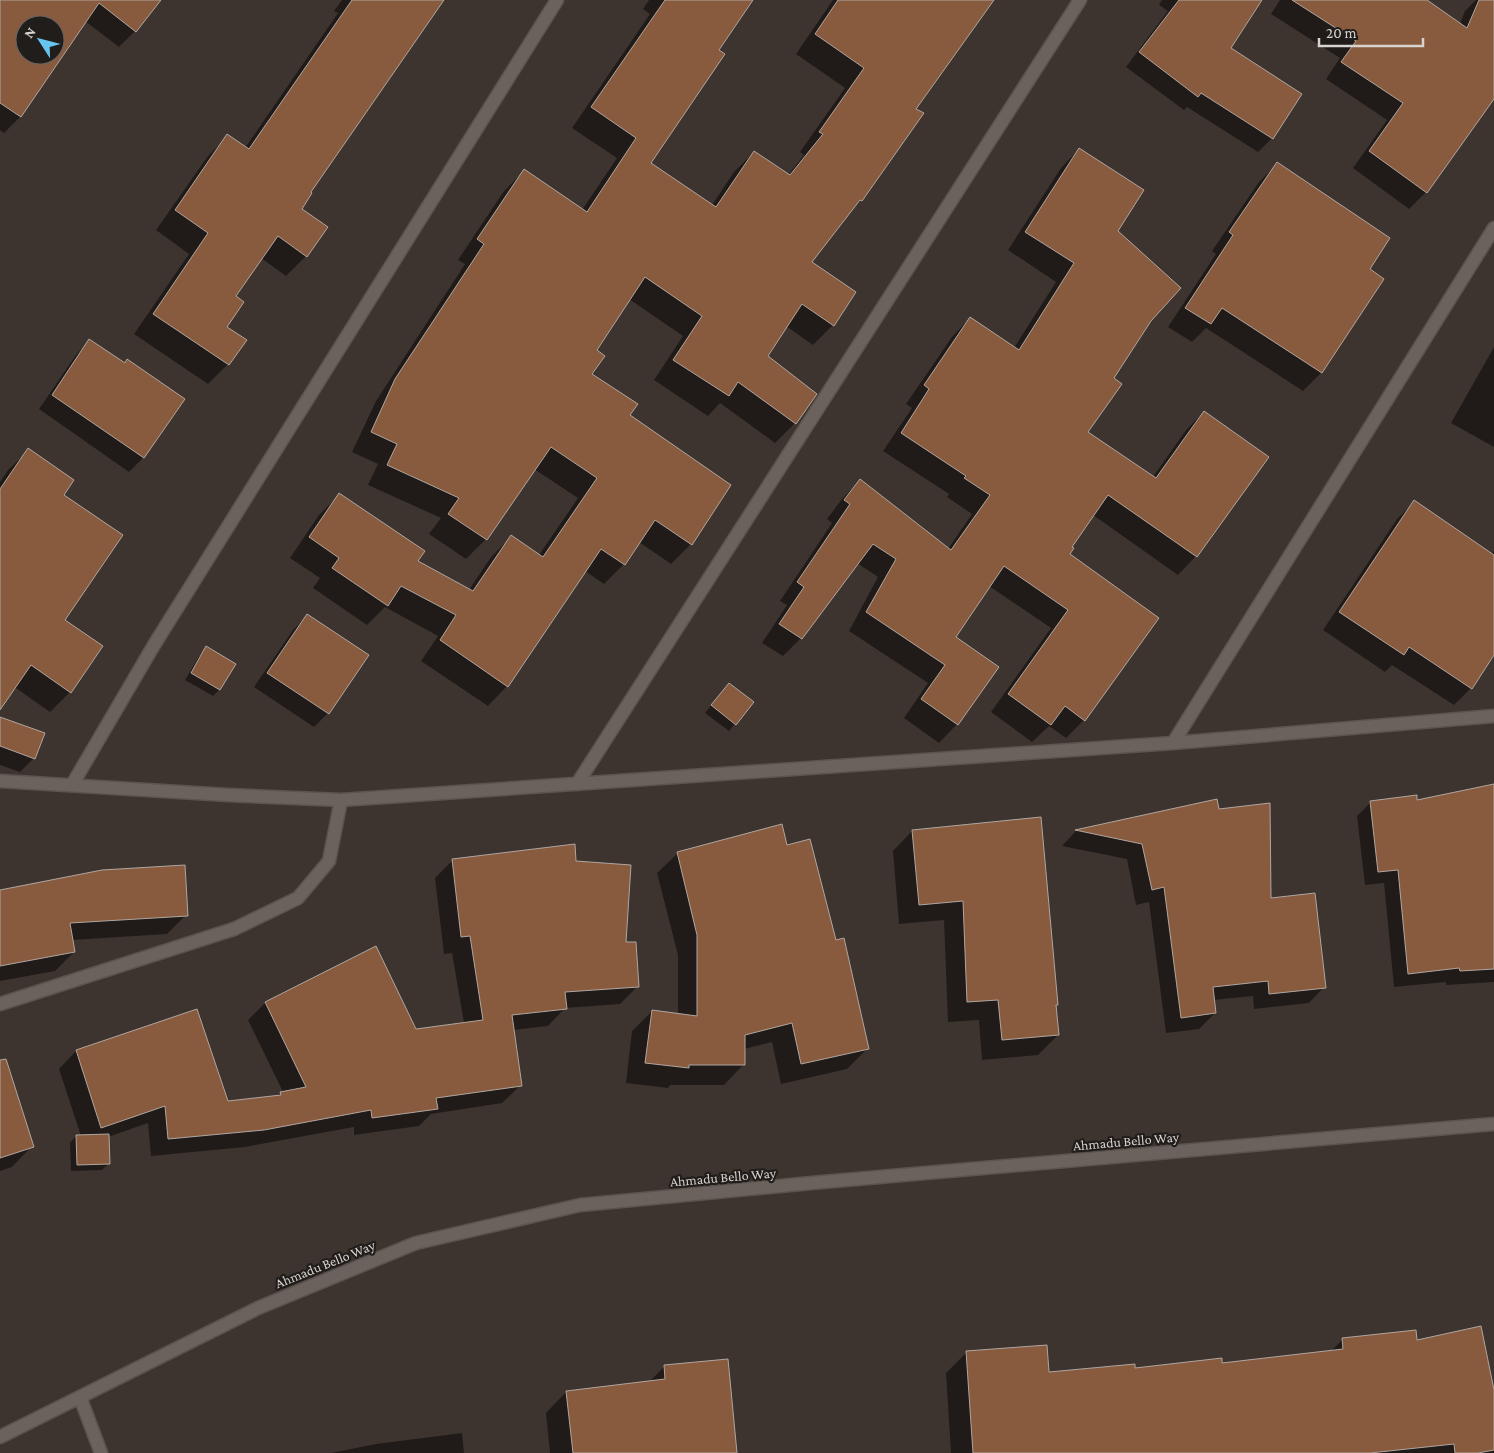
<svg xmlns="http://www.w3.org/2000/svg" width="1494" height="1453" font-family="'Crimson Pro',serif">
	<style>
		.shadow { fill: #0007; fill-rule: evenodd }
		.building { fill: #885b3e; stroke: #b0a6a0; fill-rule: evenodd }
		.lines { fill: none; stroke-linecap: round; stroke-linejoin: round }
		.minor-casing { stroke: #5a534e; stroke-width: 15 }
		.minor { stroke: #6c625d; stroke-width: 12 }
		.labels { text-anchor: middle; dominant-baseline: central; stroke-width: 4.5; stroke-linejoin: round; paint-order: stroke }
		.street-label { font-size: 14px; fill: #d8d3cf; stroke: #211d1b }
	</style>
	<rect width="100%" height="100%" fill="#3d342f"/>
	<path class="shadow" d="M0 0H159L135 31 119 47 85 21 20 117 4 133 0 130ZM25 25H55V55H25Z
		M342 0H442L309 192 300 209 306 256 286 276 261 258 234 296 226 327 245 340 228 364 208 384 134 334 189 254 156 230 208 156 228 136 245 148 338 13 334 11Z
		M649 0H752L717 50 649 163 712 205 734 172 754 152 788 175 804 155 800 152 845 88 796 54 833 0H992L914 109 861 200 848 213 810 262 833 325 813 345 786 326 766 357 795 423 775 443 720 403 708 416 654 380 683 336 629 299 595 350 590 374 629 416 729 485 691 544 671 564 639 542 624 564 604 584 585 571 507 686 488 706 421 661 438 636 385 607 367 625 313 588 320 578 290 558 319 515 339 495 416 562 469 590 491 557 511 537 539 555 578 498 534 469 486 539 466 559 429 534 441 518 368 485 378 464 352 452 376 401 465 264 458 260 504 191 524 171 582 210 617 158 572 128 650 14 643 9Z
		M1162 0H1261L1229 49 1272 138 1258 152 1187 107 1184 110 1126 67 1168 11 1159 5Z
		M1280 0H1425L1460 24 1465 11 1476 0H1494V97L1426 192 1409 209 1353 168 1387 120 1326 79 1340 58 1271 14Z
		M1079 149 1116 231 1150 320 1113 379 1087 432 1153 477 1186 430 1204 412 1267 457 1196 556 1178 575 1093 515 1070 547 1069 555 1084 720 1066 738 1049 726 1032 742 991 712 1051 628 989 586 954 638 957 724 939 743 904 718 928 683 849 631 878 577 857 563 801 638 783 656 762 643 787 605 780 601 832 523 827 519 842 499 860 481 948 549 972 514 947 497 949 494 883 451 912 408 906 404 952 337 970 318 1014 348 1056 282 1008 250 1061 168Z
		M1277 164 1368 269 1382 279 1321 373 1303 391 1206 328 1192 342 1168 327 1216 254 1212 251 1259 182Z
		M89 341 183 400 143 458 129 472 39 409 76 355Z
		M1494 347V447L1451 423Z
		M29 450 62 495 63 620 70 692 50 712 13 686 0 699V482L8 470Z
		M1414 502 1491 554 1494 551V652L1471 688 1454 705 1392 665 1385 672 1323 630 1397 519Z
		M307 616 328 713 314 727 254 687 293 630Z
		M206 648 235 665 219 690 213 696 185 680 200 655Z
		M729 684 752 702 729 731 705 713Z
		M0 718 34 758 20 772 0 765Z
		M1494 786V982L1446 985V982L1394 987 1384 883 1365 885 1357 816 1371 802 1416 801Z
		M1216 800 1218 811 1269 899 1324 987 1309 1003 1254 1009 1253 996 1213 1000 1215 1013 1199 1029 1166 1033 1149 902 1136 905 1127 859 1062 846 1076 831Z
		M912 831 1055 1006 1058 1035 1038 1055 982 1060 979 1020 948 1022 944 920 899 924 893 851Z
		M787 846 835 942 867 1049 847 1069 781 1084 772 1042 744 1049V1064L724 1085H670L668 1088 626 1083 632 1031 652 1011 678 1014V955L657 873 678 853Z
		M453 860 575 862 625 944 638 986 620 1004 565 1008 548 1026 513 1030 520 1086 502 1103 431 1114 419 1126 354 1135V1127L245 1147 151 1156 148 1123 108 1137 109 1163 102 1170 71 1171 70 1143 76 1136H81L59 1069 76 1051 196 1010 227 1102 276 1097 283 1092 248 1020 265 1003 416 1030 464 1023 452 953 444 954 435 878Z
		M0 891 186 915 167 934 72 940 74 952 55 971 0 981Z
		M0 1080 32 1146 12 1167 0 1171Z
		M1342 1340 1416 1341 1494 1397V1453H951L946 1373 967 1352 1048 1374 1221 1364 1330 1352Z
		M665 1366 736 1453H550L546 1413 566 1392 649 1382Z
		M462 1433 464 1453H331L376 1444Z"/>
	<path class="building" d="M0 0H161L136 32 99 3 21 117 0 103ZM25 25H55V55H25Z
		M352 0H444L311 192 312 193 302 209 328 227 307 257 278 236 236 296 244 302 227 327 247 340 229 365 153 314 208 233 175 210 227 134 249 149Z
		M665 0H753L719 50 725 54 651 163 716 207 754 151 790 175 823 134 819 132 864 68 815 34 838 0H994L916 109 924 113 862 201 860 200 812 262 856 292 834 326 802 304 768 356 817 394 796 424 738 382 729 396 673 360 702 316 645 277 597 350 605 356 592 374 638 404 630 415 731 485 692 545 655 520 625 565 601 549 508 687 440 640 456 615 401 586 388 606 332 568 339 558 309 537 339 493 425 551 418 561 473 591 511 535 543 557 597 478 551 447 487 540 448 514 459 498 387 465 397 444 371 432 395 379 484 244 477 239 524 169 587 212 636 138 591 107Z
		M1179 0H1262L1231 48 1302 94 1273 139 1201 93 1198 97 1139 52Z
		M1292 0H1427L1467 28 1479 0H1494V99L1427 193 1369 151 1403 103 1341 62 1356 41Z
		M1079 148 1144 190 1118 231 1181 288 1151 321 1114 378 1122 384 1088 432 1156 478 1204 411 1269 457 1197 557 1108 495 1072 547 1074 548 1070 554 1159 618 1085 721 1065 706 1051 725 1008 694 1068 610 1004 566 956 637 999 667 958 725 921 699 945 665 866 612 896 559 873 544 802 639 779 624 804 587 797 582 850 504 844 500 860 479 951 550 990 495 964 478 966 476 901 433 929 389 924 385 970 317 1019 350 1074 263 1025 232Z
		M1277 162 1390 238 1370 269 1384 279 1322 373 1222 308 1211 324 1185 308 1233 235 1229 232Z
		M89 339 125 363 127 359 185 399 144 458 52 395Z
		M28 448 74 480 64 495 123 535 65 620 103 646 71 693 31 665 0 710V489Z
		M1414 500 1494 555V655L1472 689 1409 647 1404 655 1339 612Z
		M307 614 369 655 329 714 267 673Z
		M206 646 236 664 220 690 191 673Z
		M729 683 754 702 736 725 711 705Z
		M0 717 45 733 35 759 0 746Z
		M1494 784V969L1460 971 1459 968 1408 974 1398 870 1378 872 1370 801 1417 795V800Z
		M1217 799 1219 809 1270 803 1271 898 1315 893 1326 988 1269 994 1268 981 1213 987 1216 1013 1181 1018 1164 887 1152 890 1142 844 1075 830Z
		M1041 817 1058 1005H1056L1059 1035 1002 1040 998 1000 967 1002 963 901 919 905 912 830Z
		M782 824 787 845 810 839 836 940 844 938 869 1049 801 1064 792 1023 745 1035V1065H689V1068L645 1063 652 1010 697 1016V935L677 852Z
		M575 844 576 861 631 865 626 942H636L639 987 565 992 567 1009 512 1015 522 1086 436 1098 438 1109 372 1118 371 1110 264 1130 168 1139 165 1106 101 1128 76 1050 197 1009 228 1101 281 1095 280 1092 306 1087 265 1002 376 946 416 1029 483 1020 470 936 461 937 452 859Z
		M185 865 188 916 70 923 75 952 0 966V890L102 870Z
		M6 1059 34 1147 0 1158V1060Z
		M109 1134 110 1164 77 1165 76 1135Z
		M1481 1326 1494 1390V1450L1478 1453H1455L1454 1444 1370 1453H973L966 1351 1047 1345 1049 1372 1135 1364V1368L1222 1358V1363L1343 1349 1342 1338 1416 1330 1417 1340Z
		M728 1359 737 1453H573L566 1391 665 1379 664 1365Z"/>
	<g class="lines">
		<defs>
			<path id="minor" d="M1173 743 1494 228
				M0 781 228 795 341 800 1173 743 1494 716
				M577 784 1080 0
				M72 785 154 645 557 0
				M0 1004 234 929 298 898 329 861 341 800
				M80 1397 101 1453
				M0 1437 258 1308 416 1243 580 1205 822 1182 1494 1124"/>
		</defs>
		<use href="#minor" class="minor-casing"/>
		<use href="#minor" class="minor"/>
	</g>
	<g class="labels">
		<g class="street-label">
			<text transform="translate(1126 1141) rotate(-5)">Ahmadu Bello Way</text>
			<text transform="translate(723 1177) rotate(-5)">Ahmadu Bello Way</text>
			<text transform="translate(325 1264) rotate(-22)">Ahmadu Bello Way</text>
		</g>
	</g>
	<g transform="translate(40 40) rotate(306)"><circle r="24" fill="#211d1b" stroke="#6a6663"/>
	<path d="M0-4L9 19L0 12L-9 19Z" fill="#66c4ef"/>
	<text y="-8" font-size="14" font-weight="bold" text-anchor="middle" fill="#d8d3cf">N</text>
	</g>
	<path d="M1319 38v8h104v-8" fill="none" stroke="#d8d3cf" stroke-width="2.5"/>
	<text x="1326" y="38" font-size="15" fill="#d8d3cf" stroke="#211d1b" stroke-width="4" paint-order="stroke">20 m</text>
</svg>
